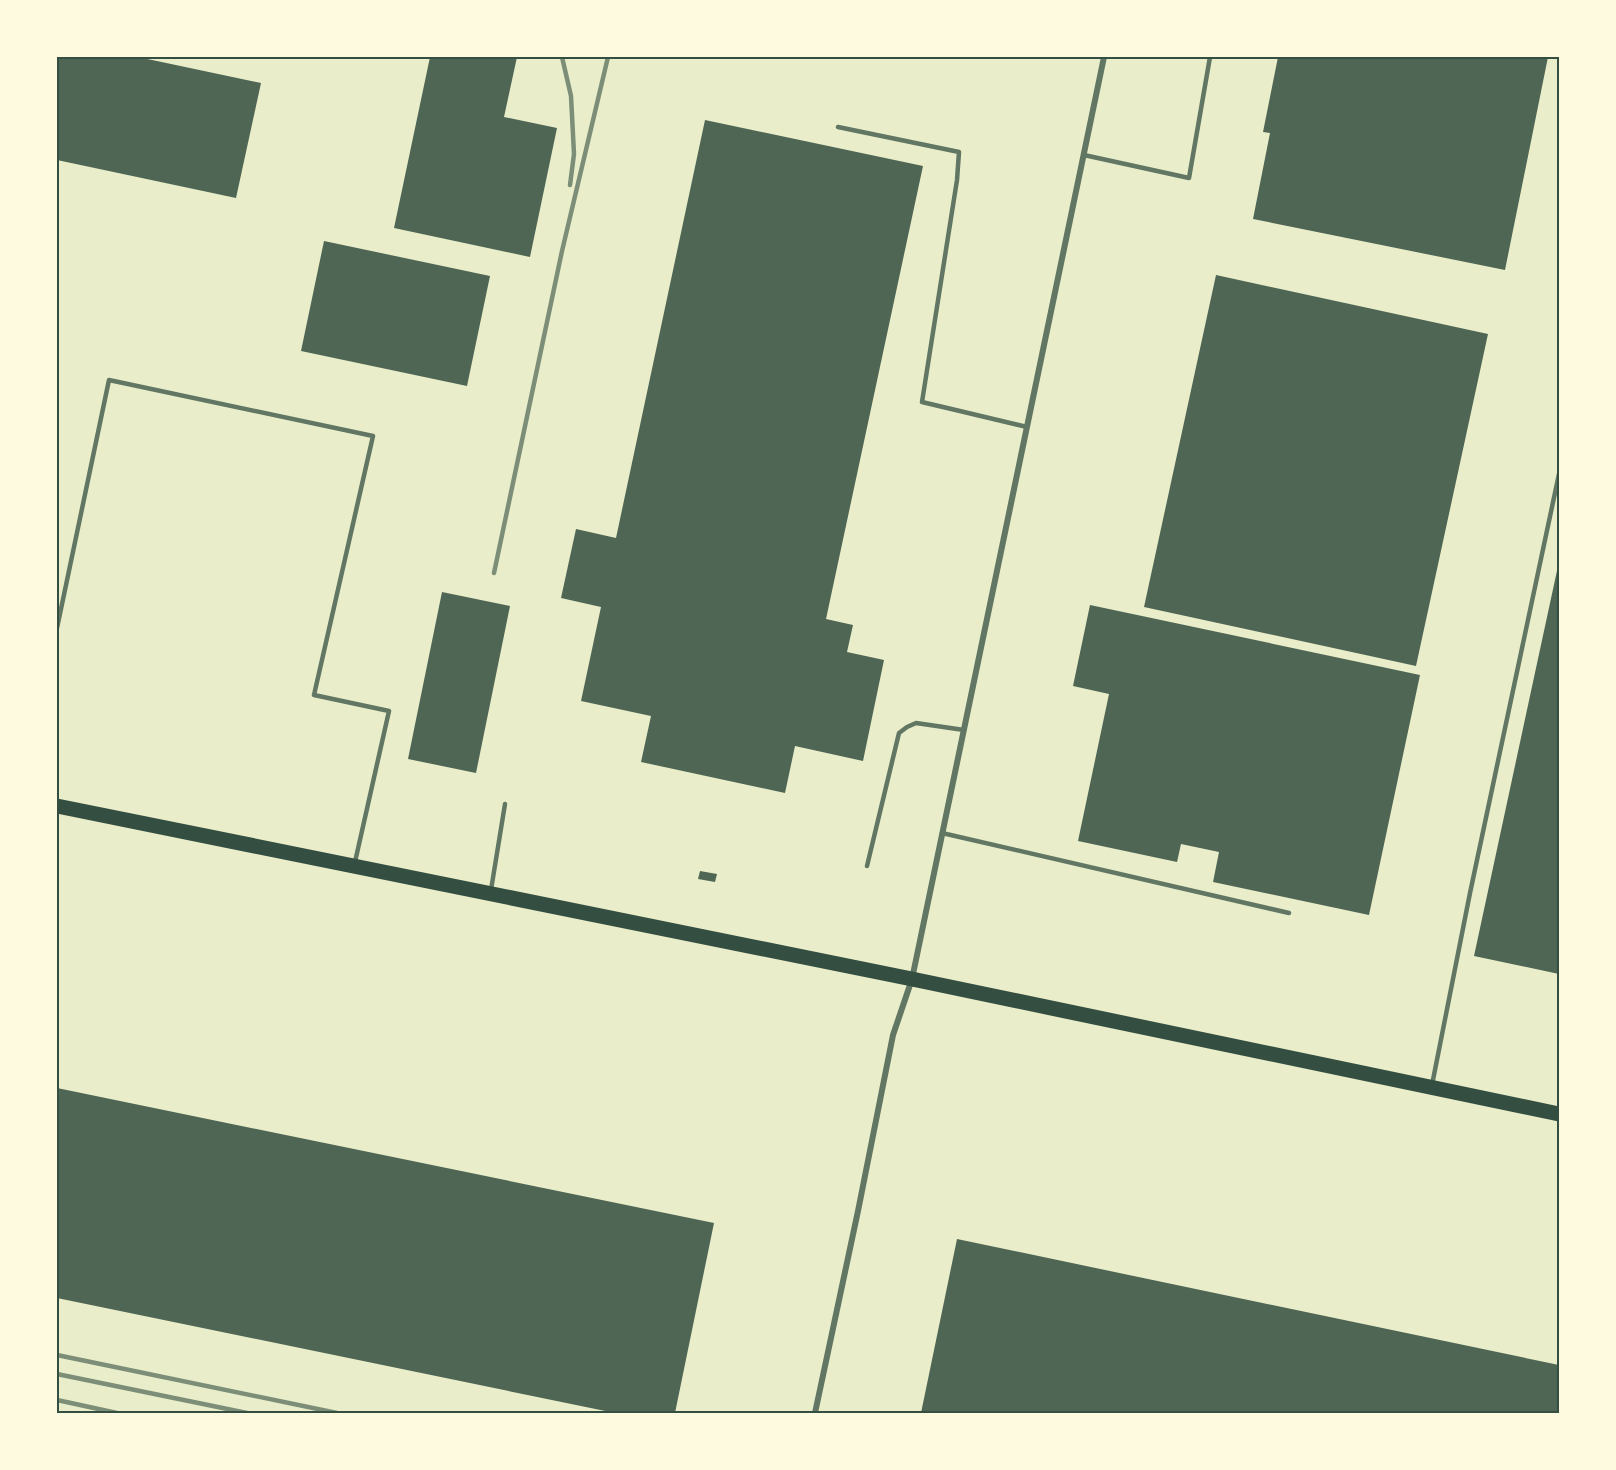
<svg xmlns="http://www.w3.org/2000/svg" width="1616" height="1470" font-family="Georgia,serif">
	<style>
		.building { fill: #4f6655 }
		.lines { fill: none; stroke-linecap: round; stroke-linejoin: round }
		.service { stroke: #617663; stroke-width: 4.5 }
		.minor { stroke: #617663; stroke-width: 6 }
		.primary { stroke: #344e41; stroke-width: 15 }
		.rail { stroke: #7c8e77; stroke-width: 4.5 }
		.neatline { fill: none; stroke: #344e41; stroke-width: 2 }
	</style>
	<rect width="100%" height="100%" fill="#e9edc9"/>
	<path class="building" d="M57 57H138L261 83 236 198 57 160Z
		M430 57H517L504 117 557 128 530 257 394 228Z
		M1278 57H1548L1505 270 1253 219 1270 133 1263 132Z
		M705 120 923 166 826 619 853 625 847 652 884 660 863 761 795 746 785 793 641 762 651 716 581 701 601 607 561 598 576 529 616 538Z
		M324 241 490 276 467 386 301 351Z
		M1216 275 1488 334 1416 666 1144 607Z
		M1558 566H1559V974L1474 956Z
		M442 592 510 606 476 773 408 759Z
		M1090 605 1420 675 1369 915 1213 882 1219 852 1181 844 1177 862 1078 841 1109 694 1073 686Z
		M700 871 717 874 715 882 698 879Z
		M57 1088 714 1223 675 1413H615L57 1298Z
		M957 1239 1559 1365V1413H921Z"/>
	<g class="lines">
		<path class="service" d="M838 127 959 152 957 180 922 402 1027 427
			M1084 155 1189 178 1210 57
			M57 628 109 380 373 436 314 695 389 711 355 862
			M942 833 1289 913
			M867 866 899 733 907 727 916 723 964 730
			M491 890 505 804
			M1432 1085 1470 893 1559 474"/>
		<path class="minor" d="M815 1413 858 1211 893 1035 912 979 1104 57"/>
		<path class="primary" d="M57 806 912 979 1559 1114"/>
		<path class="rail" d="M562 57 571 96 574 154 570 185
			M494 573 562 251 608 57
			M57 1355 337 1413
			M57 1374 247 1413
			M57 1400 117 1413"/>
	</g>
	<rect width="1616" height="1470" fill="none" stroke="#fefae0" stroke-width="117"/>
	<rect x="58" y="58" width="1500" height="1354" class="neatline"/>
</svg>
